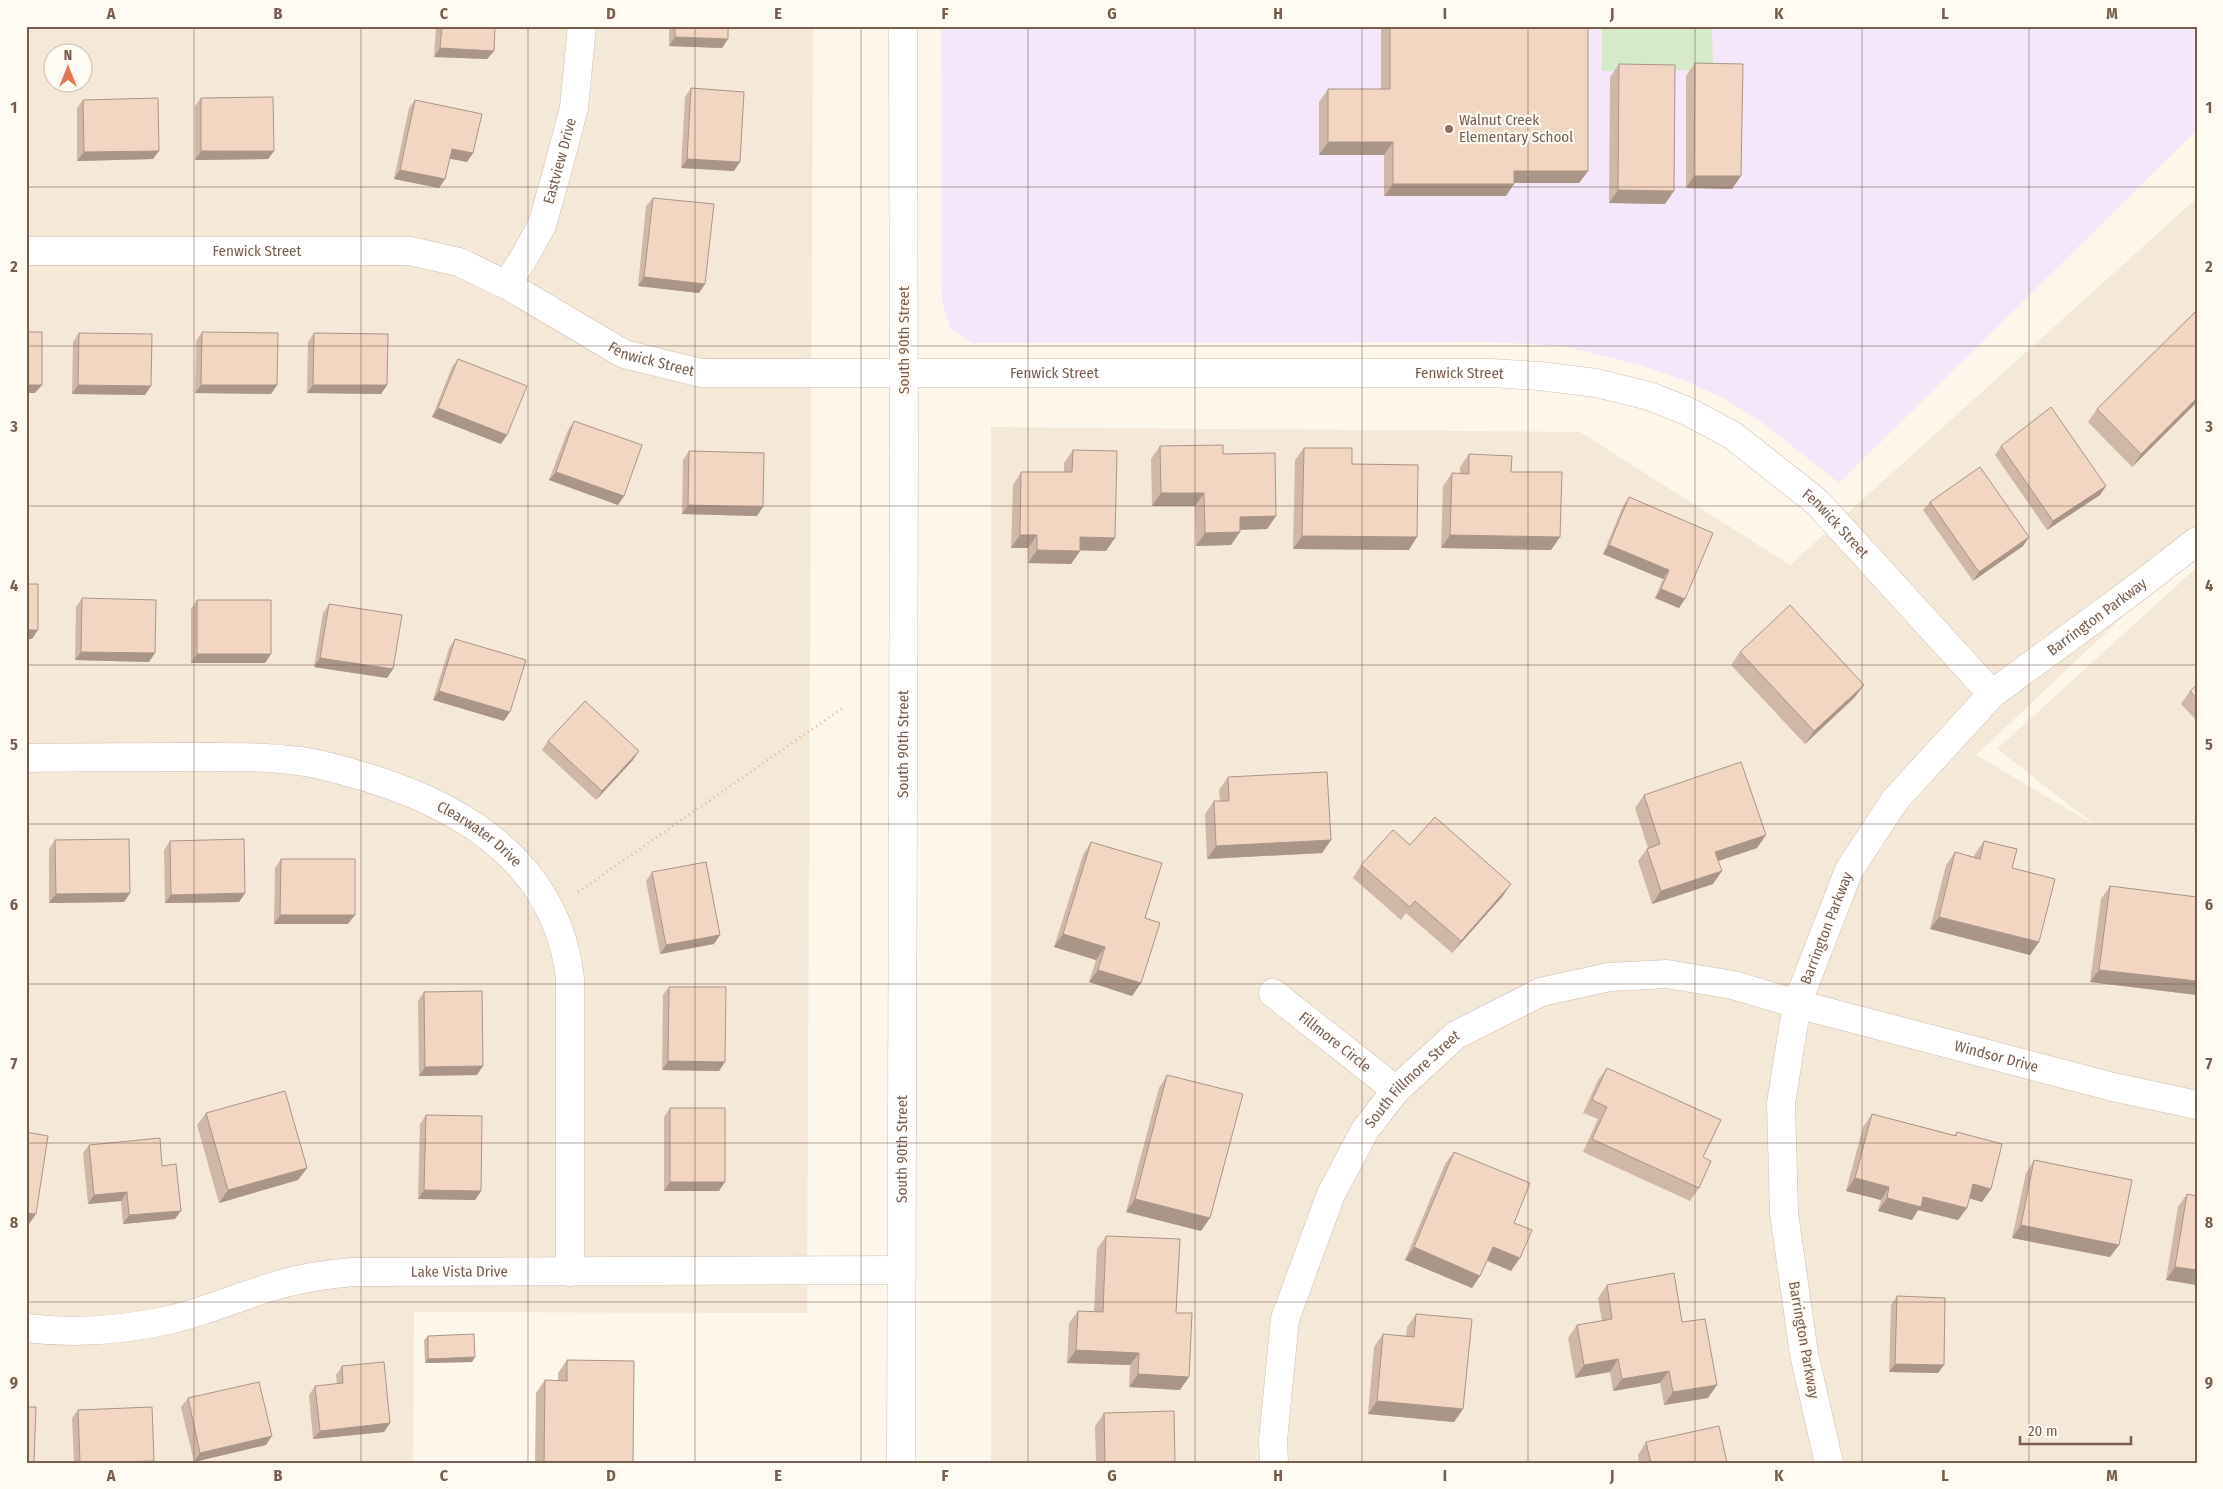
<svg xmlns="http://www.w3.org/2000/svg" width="2223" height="1489" font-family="'Fira Sans Condensed',sans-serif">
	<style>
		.residential { fill: #f4e8d9; fill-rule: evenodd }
		.education { fill: #f3e7f9 }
		.green { fill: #d6eac9 }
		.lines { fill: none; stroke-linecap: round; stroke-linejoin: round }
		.minor-casing { stroke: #cfbeb0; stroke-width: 29 }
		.tertiary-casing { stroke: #cfbeb0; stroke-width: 29 }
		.path { stroke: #d7baa5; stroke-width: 3; stroke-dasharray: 1 4; stroke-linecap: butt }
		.minor { stroke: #fff; stroke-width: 28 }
		.tertiary { stroke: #fff; stroke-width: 28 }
		.wall { fill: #cfb8a8 }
		.shaded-wall { fill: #a99688 }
		.building { fill: #f1d6c3; stroke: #a99688 }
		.grid { fill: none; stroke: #785d4e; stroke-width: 1; stroke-opacity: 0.55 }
		.education-dot { fill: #8d6e63; stroke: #fffaf2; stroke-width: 2 }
		.labels { text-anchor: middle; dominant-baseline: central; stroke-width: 4.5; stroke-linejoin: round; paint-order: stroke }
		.education-label { font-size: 15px; fill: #785e54; stroke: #fffaf2; text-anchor: start }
		.street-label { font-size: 15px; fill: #785d4e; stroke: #fffaf2 }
		.neatline { fill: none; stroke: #785d4e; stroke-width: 2 }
		.grid-label { font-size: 16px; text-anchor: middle; font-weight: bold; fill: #785d4e }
	</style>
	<rect width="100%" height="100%" fill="#fcf6eb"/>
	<path class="residential" d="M26 26H813L807 1313 414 1312 413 1463H26ZM52 52H82V82H52Z
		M2197 198V547L1976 755 2098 827 1997 749 2197 567V1463H991V427L1580 432 1790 565Z"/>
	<path class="education" d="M941 26H2197V130L1839 483 1763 423 1725 399 1686 381 1643 366 1564 346 1491 342 972 343 950 328 942 300Z"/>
	<path class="green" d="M1602 26H1712L1713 70 1602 71Z"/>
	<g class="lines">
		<defs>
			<g id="minor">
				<path id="s1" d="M26 251H410L459 262 507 285 624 354 701 373H1492L1539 376 1596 383 1649 396 1687 411 1732 435 1817 502 1992 694"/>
				<path id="s2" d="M507 285 526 254 542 225 557 172 574 108 582 26"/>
				<path id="s3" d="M26 758C79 757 132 757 185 757 223 757 261 756 299 761 324 764 348 772 372 779 471 810 557 868 570 978V1272"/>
				<path id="s4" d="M1273 993 1396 1090"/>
				<path id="s5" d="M26 1328C74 1334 126 1330 173 1319 211 1310 247 1293 285 1283 307 1277 330 1274 353 1272L901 1270"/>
				<path id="s6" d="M1274 1463 1273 1440 1285 1319 1331 1194 1365 1130 1396 1090 1456 1035 1541 992 1609 977 1667 974 1733 985 1797 1004 2113 1087 2197 1105"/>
				<path id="s7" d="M1829 1463 1804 1354 1784 1213 1781 1103 1797 1004 1849 870 1895 800 1992 694 2135 589 2197 541"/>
			</g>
			<g id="tertiary">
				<path id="s8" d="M901 1463 904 452 903 26"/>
			</g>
		</defs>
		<use href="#minor" class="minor-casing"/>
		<use href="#tertiary" class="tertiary-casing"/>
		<path class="path" d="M578 892 844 707"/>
		<use href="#minor" class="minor"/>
		<use href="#tertiary" class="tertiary"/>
	</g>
	<path class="wall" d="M436 26H495L494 51 487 59 434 57Z
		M669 26H728L722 48 669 46Z
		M1381 26H1588V171L1579 183H1514L1506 196H1384V155H1319V102L1328 89H1381Z
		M1695 63 1732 189 1686 188V76Z
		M1619 64 1665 204 1609 203 1610 77Z
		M691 88 734 171 681 168 685 97Z
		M201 98 274 151 268 159 195 160V106Z
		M83 100 153 159 77 161V108Z
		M415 100 473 153 467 162 450 158 445 179 439 188 394 179 409 108Z
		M653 198 705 284 699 293 638 286 646 206Z
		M2197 310V402L2132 467 2088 422 2097 409Z
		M202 332 277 385 271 394 195 393 196 341Z
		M79 333 145 395 72 394 73 342Z
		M314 333 387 385 381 394 307 393 308 342Z
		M458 359 501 444 432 417 452 367Z
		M574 421 624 496 618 505 549 480 568 430Z
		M1160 446 1223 454 1276 516 1267 529 1240 530 1231 545 1196 546 1195 506H1152L1151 459Z
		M2001 446 2106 486 2100 495 2047 530 1995 455Z
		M1304 448 1352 464 1409 550 1293 549 1295 460Z
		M1073 450 1106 551 1080 550V551L1071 564 1028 563V548H1011L1013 485 1021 472H1064V463Z
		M689 451 757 516 682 514 683 460Z
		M1469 454 1511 472 1551 550 1441 548 1443 486 1452 473H1460V467Z
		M1629 497 1713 533 1679 608 1655 598 1663 579 1603 554 1623 506Z
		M1930 502 2029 537 2023 546 1973 581 1923 510Z
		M82 598 149 662 75 660 76 607Z
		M197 600 271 654 265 663H191V609Z
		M329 604 393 669 387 678 314 667 323 613Z
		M455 639 504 721 433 700 449 648Z
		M1740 652 1855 697 1805 744 1731 665Z
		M2197 685V721L2181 704 2190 691Z
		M548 741 633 760 596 800 542 750Z
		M1228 777 1331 840 1322 853 1207 859 1205 814 1214 801H1220L1219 790Z
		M1644 795 1757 848 1718 861 1713 884 1652 904 1638 861 1647 849 1648 848 1635 808Z
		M55 840 130 893 124 902 49 903V849Z
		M170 841 245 893 239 902 165 903 164 850Z
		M1984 841 2012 868 2039 942 2030 955 1930 929 1946 865 1955 852 1974 857 1975 854Z
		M1091 842 1145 918 1141 983 1132 996 1089 982 1096 960 1054 947 1083 855Z
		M1410 845 1502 897 1452 953 1406 913 1401 920 1353 878 1361 865Z
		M281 859 348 924H274L275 868Z
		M652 872 714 944 660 954 646 881Z
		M2110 886 2197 897V995L2090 982 2101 899Z
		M669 987 725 1062 719 1071 662 1070 663 995Z
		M424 992 477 1075 419 1076 418 1001Z
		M1607 1068 1703 1157 1699 1188 1690 1201 1583 1152 1598 1119 1583 1113 1598 1080Z
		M1167 1075 1210 1218 1201 1231 1126 1212 1159 1088Z
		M670 1108 719 1191H664V1117Z
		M206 1113 307 1168 298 1180 219 1203 197 1125Z
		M1872 1114 1954 1135 1957 1132 1991 1189 1982 1202 1969 1198 1967 1208 1958 1220 1918 1210 1912 1220 1878 1211 1881 1200 1846 1191 1863 1127Z
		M426 1115 481 1191 475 1200 418 1199 420 1124Z
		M89 1145 162 1166 175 1219 123 1224 121 1201 88 1204 83 1153Z
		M1454 1152 1514 1223 1511 1271 1487 1261 1480 1276 1472 1288 1405 1260 1445 1164Z
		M2034 1160 2110 1257 2012 1238 2026 1173Z
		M2187 1194 2197 1285 2166 1280 2178 1207Z
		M1106 1236 1176 1313 1180 1390 1129 1387 1130 1365 1067 1363 1069 1323 1078 1311 1094 1312 1097 1249Z
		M1607 1285 1682 1322 1708 1398 1664 1405 1660 1383 1613 1391 1610 1372 1575 1378 1568 1338 1577 1325 1602 1321 1598 1298Z
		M1897 1296 1944 1365 1938 1373 1889 1372 1891 1305Z
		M1416 1314 1463 1409 1454 1422 1368 1414 1374 1347 1383 1334 1406 1336 1407 1327Z
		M428 1336 472 1362 425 1363 424 1340Z
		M567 1360 633 1463H535L536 1393 545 1380 558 1381V1373Z
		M342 1366 390 1423 384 1432 313 1439 309 1395 315 1386 337 1384 336 1375Z
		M188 1398 266 1445 194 1462 181 1407Z
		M78 1410 153 1463H74L72 1418Z
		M1104 1413 1175 1463H1096L1095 1426Z
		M1646 1442 1727 1463H1639L1638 1455Z"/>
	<path class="shaded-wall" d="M675 37 728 39 722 48 669 46Z
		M440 48 494 51 487 59 434 57Z
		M1328 142H1393L1384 155H1319Z
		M452 149 473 153 467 162 446 158Z
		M159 151 153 159 77 161 84 152Z
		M201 151H274L268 159 195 160Z
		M687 159 740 162 734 171 681 168Z
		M400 170 445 179 439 188 394 179Z
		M1514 171H1588L1579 183H1506Z
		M1694 176H1741L1732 189 1686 188Z
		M1393 184H1514L1506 196H1384Z
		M1618 190 1674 191 1665 204 1609 203Z
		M644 277 705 284 699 293 638 286Z
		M26 385H42L35 393H26Z
		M78 385 151 386 145 395 72 394Z
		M201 385H277L271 394 195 393Z
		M313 385H387L381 394 307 393Z
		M2197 398V402L2132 467 2141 454Z
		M438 408 507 435 501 444 432 417Z
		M556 472 624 496 618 505 549 480Z
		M2106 486 2100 495 2047 530 2053 521Z
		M1161 493H1204L1195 506H1152Z
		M688 505 763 507 757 516 682 514Z
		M1276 516 1267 529 1231 530 1240 517Z
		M1240 532 1231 545 1196 546 1205 533Z
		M1020 535H1037L1028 548H1011Z
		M1450 535 1560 537 1551 550 1441 548Z
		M1302 536 1417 537 1409 550 1293 549Z
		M1080 537 1115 538 1106 551 1071 550Z
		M2029 537 2023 546 1973 581 1979 572Z
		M1609 545 1669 570 1663 579 1603 554Z
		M1037 550 1080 551 1071 564 1028 563Z
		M1661 589 1685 599 1679 608 1655 598Z
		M26 630H38L32 639H26Z
		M81 652 155 653 149 662 75 660Z
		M197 654H271L265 663H191Z
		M320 658 393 669 387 678 314 667Z
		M1864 685 1855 697 1805 744 1814 731Z
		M439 691 510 712 504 721 433 700Z
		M639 751 633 760 596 800 602 791Z
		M1766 835 1757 848 1706 865 1715 852Z
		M1331 840 1322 853 1207 859 1216 846Z
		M1722 871 1713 884 1652 904 1661 891Z
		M1511 884 1502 897 1452 953 1461 941Z
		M130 893 124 902 49 903 56 894Z
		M245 893 239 902 165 903 171 895Z
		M280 915H355L348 924H274Z
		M1939 917 2039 942 2030 955 1930 929Z
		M1063 934 1105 947 1096 960 1054 947Z
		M720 935 714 944 660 954 666 945Z
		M1098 970 1141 983 1132 996 1089 982Z
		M2099 970 2197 981V995L2090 982Z
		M668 1061 725 1062 719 1071 662 1070Z
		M483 1066 477 1075 419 1076 425 1067Z
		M307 1168 298 1180 219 1203 228 1190Z
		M1855 1178 1889 1187 1881 1200 1846 1191Z
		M670 1182H725L719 1191H664Z
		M1973 1184 1991 1189 1982 1202 1964 1197Z
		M424 1190 481 1191 475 1200 418 1199Z
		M127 1192 121 1201 88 1204 94 1195Z
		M1923 1197 1967 1208 1958 1220 1918 1210 1912 1220 1878 1211 1887 1198Z
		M1135 1199 1210 1218 1201 1231 1126 1212Z
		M181 1211 175 1219 123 1224 129 1215Z
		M26 1213 36 1214 27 1227H26Z
		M2021 1225 2119 1245 2110 1257 2012 1238Z
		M1414 1247 1480 1276 1472 1288 1405 1260Z
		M1493 1247 1520 1258 1511 1271 1484 1259Z
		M2175 1267 2197 1270V1285L2166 1280Z
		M1076 1350 1139 1353 1130 1365 1067 1363Z
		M475 1357 472 1362 425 1363 428 1359Z
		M1618 1359 1610 1372 1575 1378 1584 1365Z
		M1895 1364 1944 1365 1938 1373 1889 1372Z
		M1669 1371 1660 1383 1613 1391 1622 1379Z
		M1138 1374 1189 1377 1180 1390 1129 1387Z
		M1717 1385 1708 1398 1664 1405 1673 1392Z
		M1377 1401 1463 1409 1454 1422 1368 1414Z
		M390 1423 384 1432 313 1439 320 1431Z
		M272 1436 266 1445 194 1462 200 1453Z
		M154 1461 153 1463H102Z"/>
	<path class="building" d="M442 26H495L494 51 440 48Z
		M675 26H728V39L675 37Z
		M1390 26H1588V171H1514V184H1393V142H1328V89H1390Z
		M1695 63 1743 64 1741 176H1694Z
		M1619 64 1675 65 1674 191 1618 190Z
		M691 88 744 92 740 162 687 159Z
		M273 97 274 151H201V98Z
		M158 98 159 151 84 152 83 100Z
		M415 100 482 114 473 153 452 149 445 179 400 170Z
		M653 198 714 204 705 284 644 277Z
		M2197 310V398L2141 454 2097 409Z
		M26 332H42V385H26Z
		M202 332 278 333 277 385H201Z
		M79 333 152 334 151 386 78 385Z
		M314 333 388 334 387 385H313Z
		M458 359 527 386 507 435 438 408Z
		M2051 407 2106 486 2053 521 2001 446Z
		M574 421 642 445 624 496 556 472Z
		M1223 445V454L1275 453 1276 516 1240 517V532L1205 533 1204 493H1161L1160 446Z
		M1304 448H1352V464L1418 465 1417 537 1302 536Z
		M1073 450 1117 451 1115 538 1080 537V551L1037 550V535H1020L1021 472H1072Z
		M689 451 764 453 763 507 688 505Z
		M1469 454 1512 456 1511 472H1562L1560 537 1450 535 1452 473 1469 474Z
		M1980 467 2029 537 1979 572 1930 502Z
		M1629 497 1713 533 1685 599 1661 589 1669 570 1609 545Z
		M26 584H38V630H26Z
		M82 598 156 600 155 653 81 652Z
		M197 600H271V654H197Z
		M329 604 402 615 393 669 320 658Z
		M1790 605 1864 685 1814 731 1740 652Z
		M455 639 526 660 510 712 439 691Z
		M2197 685V699L2190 691Z
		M585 701 639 751 602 791 548 741Z
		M1741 762 1766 835 1715 852 1722 871 1661 891 1647 849 1660 844 1644 795Z
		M1327 772 1331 840 1216 846 1214 801H1229L1228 777Z
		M1435 817 1511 884 1461 941 1415 901 1410 907 1361 865 1393 830 1410 845Z
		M129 839 130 893 56 894 55 840Z
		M244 839 245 893 171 895 170 841Z
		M1984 841 2017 849 2012 868 2055 879 2039 942 1939 917 1955 852 1980 859Z
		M1091 842 1162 863 1145 918 1160 923 1141 983 1098 970 1105 947 1063 934Z
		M281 859H355V915H280Z
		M706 862 720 935 666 945 652 872Z
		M2110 886 2197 897V981L2099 970Z
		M669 987H726L725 1062 668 1061Z
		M482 991 483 1066 425 1067 424 992Z
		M1607 1068 1721 1120 1703 1157 1711 1161 1699 1188 1592 1139 1607 1107 1592 1100Z
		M1167 1075 1243 1094 1210 1218 1135 1199Z
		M285 1091 307 1168 228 1190 206 1113Z
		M670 1108H725V1182H670Z
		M1872 1114 1956 1136 1957 1132 2002 1144 1991 1189 1973 1184 1967 1208 1923 1197 1921 1207 1887 1198 1889 1187 1855 1178Z
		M426 1115 482 1116 481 1191 424 1190Z
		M26 1132 48 1136 36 1214 26 1213Z
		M160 1138 162 1166 176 1164 181 1211 129 1215 127 1192 94 1195 89 1145Z
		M1454 1152 1530 1183 1514 1223 1532 1230 1520 1258 1493 1247 1480 1276 1414 1247Z
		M2034 1160 2132 1180 2119 1245 2021 1225Z
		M2187 1194 2197 1196V1270L2175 1267Z
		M1106 1236 1180 1239 1176 1313H1192L1189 1377 1138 1374 1139 1353 1076 1350 1078 1311 1103 1312Z
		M1674 1273 1682 1322 1705 1319 1717 1385 1673 1392 1669 1371 1622 1379 1618 1359 1584 1365 1577 1325 1612 1319 1607 1285Z
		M1897 1296 1945 1298 1944 1365 1895 1364Z
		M1416 1314 1472 1319 1463 1409 1377 1401 1383 1334 1414 1337Z
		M474 1334 475 1357 428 1359V1336Z
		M567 1360 634 1361 633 1463H544L545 1380 567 1381Z
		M384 1362 390 1423 320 1431 315 1386 343 1383 342 1366Z
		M259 1382 272 1436 200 1453 188 1398Z
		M26 1407H36L34 1462H26Z
		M152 1407 154 1461 80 1463 78 1410Z
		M1174 1411 1175 1463H1105L1104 1413Z
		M1719 1426 1727 1463H1651L1646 1442Z"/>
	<path class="grid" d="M194 26V1463M361 26V1463M528 26V1463M695 26V1463M861 26V1463M1028 26V1463M1195 26V1463M1362 26V1463M1528 26V1463M1695 26V1463M1862 26V1463M2029 26V1463M26 187H2197M26 346H2197M26 506H2197M26 665H2197M26 824H2197M26 984H2197M26 1143H2197M26 1302H2197"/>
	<circle class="education-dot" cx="1449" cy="129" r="5"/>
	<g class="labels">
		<g class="education-label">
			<text x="1459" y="120">Walnut Creek<tspan x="1459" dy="17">Elementary School</tspan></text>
		</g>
		<g class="street-label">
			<text stroke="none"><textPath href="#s2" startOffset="136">Eastview Drive</textPath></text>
			<text stroke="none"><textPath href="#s1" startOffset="231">Fenwick Street</textPath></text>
			<text transform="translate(904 340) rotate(-90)">South 90th Street</text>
			<text stroke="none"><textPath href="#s1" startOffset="651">Fenwick Street</textPath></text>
			<text stroke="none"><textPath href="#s1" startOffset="1056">Fenwick Street</textPath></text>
			<text stroke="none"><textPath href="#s1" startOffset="1461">Fenwick Street</textPath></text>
			<text stroke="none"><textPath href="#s1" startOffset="1881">Fenwick Street</textPath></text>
			<text stroke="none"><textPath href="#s7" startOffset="966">Barrington Parkway</textPath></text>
			<text stroke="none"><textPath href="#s8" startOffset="719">South 90th Street</textPath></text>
			<text stroke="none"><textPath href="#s3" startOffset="470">Clearwater Drive</textPath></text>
			<text stroke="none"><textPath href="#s7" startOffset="546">Barrington Parkway</textPath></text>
			<text stroke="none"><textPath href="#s4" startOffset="79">Fillmore Circle</textPath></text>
			<text stroke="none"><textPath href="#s6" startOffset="1045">Windsor Drive</textPath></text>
			<text stroke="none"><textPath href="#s6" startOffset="420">South Fillmore Street</textPath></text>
			<text stroke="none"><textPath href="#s8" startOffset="314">South 90th Street</textPath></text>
			<text stroke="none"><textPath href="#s5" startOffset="441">Lake Vista Drive</textPath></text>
			<text transform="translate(1804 1340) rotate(80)">Barrington Parkway</text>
		</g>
	</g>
	<rect width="2223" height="1489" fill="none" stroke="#fffaf2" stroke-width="55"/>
	<g transform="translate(68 68)"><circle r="24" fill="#fffaf2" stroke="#c9bbb0"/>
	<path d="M0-4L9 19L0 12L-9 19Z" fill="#e27754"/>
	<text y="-8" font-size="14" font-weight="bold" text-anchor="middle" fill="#785d4e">N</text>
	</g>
	<path d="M2020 1436v8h111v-8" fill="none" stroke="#785d4e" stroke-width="2.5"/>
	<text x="2028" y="1436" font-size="15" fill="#785d4e" stroke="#fffaf2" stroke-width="4" paint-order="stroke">20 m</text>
	<rect x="28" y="28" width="2168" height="1434" class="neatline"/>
	<g class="grid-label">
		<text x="111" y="19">A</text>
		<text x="278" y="19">B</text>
		<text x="444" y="19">C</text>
		<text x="611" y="19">D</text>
		<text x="778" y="19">E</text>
		<text x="945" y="19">F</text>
		<text x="1112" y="19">G</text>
		<text x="1278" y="19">H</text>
		<text x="1445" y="19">I</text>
		<text x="1612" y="19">J</text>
		<text x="1779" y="19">K</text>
		<text x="1945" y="19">L</text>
		<text x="2112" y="19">M</text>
		<text x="14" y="113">1</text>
		<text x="2209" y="113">1</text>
		<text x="14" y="272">2</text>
		<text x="2209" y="272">2</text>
		<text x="14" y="432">3</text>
		<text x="2209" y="432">3</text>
		<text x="14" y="591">4</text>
		<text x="2209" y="591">4</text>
		<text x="14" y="750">5</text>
		<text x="2209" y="750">5</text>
		<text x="14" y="910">6</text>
		<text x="2209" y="910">6</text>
		<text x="14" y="1069">7</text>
		<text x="2209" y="1069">7</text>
		<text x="14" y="1228">8</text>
		<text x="2209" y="1228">8</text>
		<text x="14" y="1388">9</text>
		<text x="2209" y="1388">9</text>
		<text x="111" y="1481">A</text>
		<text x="278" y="1481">B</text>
		<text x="444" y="1481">C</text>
		<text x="611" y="1481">D</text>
		<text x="778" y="1481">E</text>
		<text x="945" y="1481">F</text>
		<text x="1112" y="1481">G</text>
		<text x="1278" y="1481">H</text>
		<text x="1445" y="1481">I</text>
		<text x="1612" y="1481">J</text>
		<text x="1779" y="1481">K</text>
		<text x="1945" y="1481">L</text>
		<text x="2112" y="1481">M</text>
	</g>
</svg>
